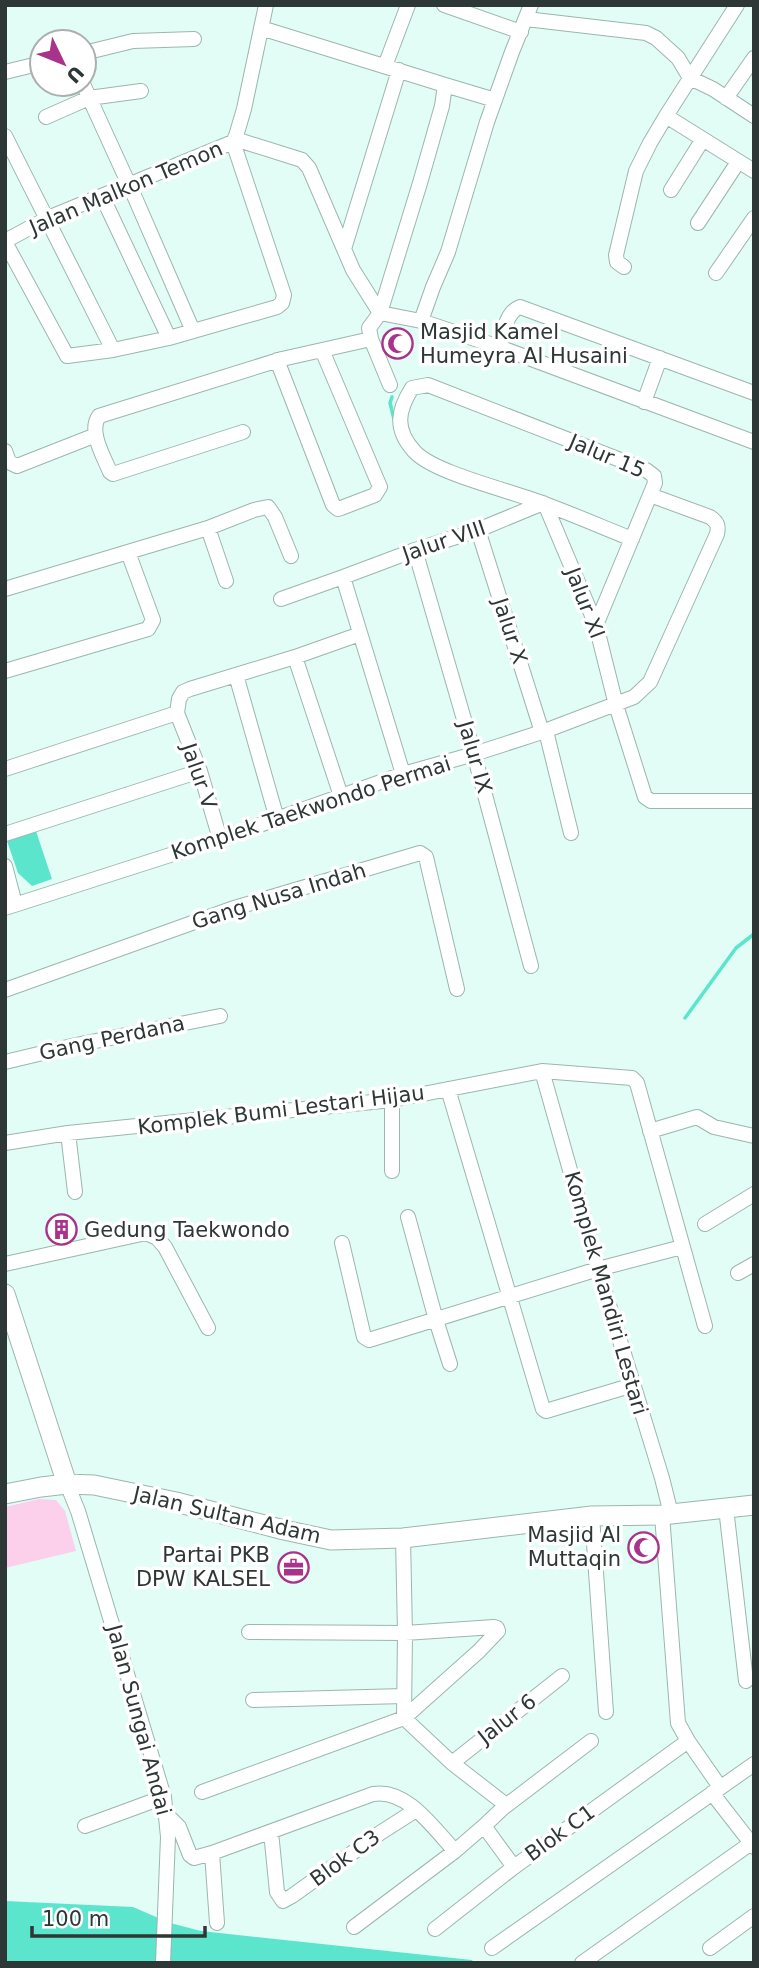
<svg xmlns="http://www.w3.org/2000/svg" width="759" height="1968" font-family="'DejaVu Sans',sans-serif">
	<style>
		.green { fill: #fccfeb }
		.water { fill: #5be5cc }
		.lines { fill: none; stroke-linecap: round; stroke-linejoin: round }
		.stream { stroke: #5be5cc; stroke-width: 3.5 }
		.minor-casing { stroke: #9bb6af; stroke-width: 16 }
		.major-casing { stroke: #9bb6af; stroke-width: 21 }
		.minor { stroke: #fff; stroke-width: 14 }
		.major { stroke: #fff; stroke-width: 19 }
		.labels { text-anchor: middle; dominant-baseline: central; stroke-width: 7; stroke-linejoin: round; paint-order: stroke }
		.street-label { font-size: 21px; fill: #2d3735; stroke: #fff }
		.poi-label { font-size: 21px; fill: #2d3735; stroke: #fff; text-anchor: start }
	</style>
	<rect width="100%" height="100%" fill="#e1fdf6"/>
	<path class="green" d="M39 1499 56 1500 65 1511 76 1551 5 1568V1507Z"/>
	<path class="water" d="M35 828 52 879 32 886 18 873 6 838Z
		M5 1901 133 1907 170 1923 201 1931 472 1960 474 1963H5Z"/>
	<g class="lines">
		<path class="stream" d="M392 397 390 403 394 419
			M685 1018 736 948 754 934"/>
		<defs>
			<path id="minor" d="M444 5 521 32
				M737 5 666 116 754 171
				M526 19 646 33 656 38 678 58 690 78 713 89 754 116
				M261 28 445 85 442 106 420 183 380 313 369 328 371 339 390 385
				M84 53 133 41 194 39
				M385 66 408 5
				M5 72 42 63
				M83 84 136 200 193 331
				M445 85 495 100
				M726 98 754 58
				M46 117 89 98 141 91
				M5 136 113 350
				M235 139 302 160 309 168 353 270 380 313 421 321 499 347 754 442
				M671 190 703 139
				M102 196 169 338
				M698 223 738 162
				M5 241 48 218 233 142 236 136 244 109 266 5
				M5 242 67 356 113 350 169 338 277 307 282 303 284 295 233 142
				M344 249 399 70
				M624 267 617 262 616 255 636 171 650 143 666 116
				M716 273 754 218
				M421 321 433 287 448 252 487 122 512 52 531 5
				M499 347C503 334 506 312 520 307L754 393
				M277 360 333 505 338 509 341 508 375 495 380 487 322 350
				M644 402 660 358
				M243 432 113 474 110 472C104 457 88 431 99 416L282 359 371 339
				M5 451 9 462 17 466 96 435
				M545 504 596 625 616 705 645 797 651 801H754
				M208 528 226 581
				M478 530 542 732
				M415 550 474 754 531 966
				M128 552 208 528 254 510 268 507 275 517 291 556
				M5 589 128 552 153 620 148 629 5 671
				M281 599 343 577
				M596 625 655 483 654 476 646 470 428 385 412 388C398 410 394 429 414 451 433 473 512 491 542 503 572 514 602 527 632 539
				M295 657 341 796
				M236 675 277 819
				M546 731 571 833
				M5 769 177 713
				M403 774 343 577 415 550 478 530 543 503
				M5 834 200 771
				M220 839 200 771 177 713 179 699 183 692 190 689 295 657 360 634
				M5 866 15 904
				M5 908 220 839 403 774 474 754 542 732 634 697 650 682 717 534C719 525 717 522 710 517L650 495
				M5 990 231 909 420 853 426 857 457 989
				M5 1062 76 1045 220 1016
				M542 1071 598 1269 662 1478 671 1514
				M448 1089 543 1409 546 1411 633 1385
				M650 1131 697 1117 714 1127 754 1136
				M68 1133 75 1192
				M5 1143 68 1133 392 1100 542 1071 632 1078 637 1083 705 1326
				M392 1171V1100
				M408 1217 436 1320 450 1364
				M705 1224 754 1194
				M342 1243 364 1337 369 1340 598 1269 682 1247
				M5 1264 146 1233 157 1238 165 1247 208 1328
				M738 1273 754 1264
				M67 1484 78 1511 164 1797 168 1837 163 1963
				M726 1508 746 1681
				M662 1515 678 1723 688 1741 720 1787
				M592 1516 606 1712
				M403 1538 405 1633 404 1718 452 1763 501 1801 503 1808 484 1826 514 1867
				M253 1700 404 1696
				M452 1763 562 1676
				M202 1792 404 1718 479 1651 498 1631 497 1628 494 1627 405 1633 249 1632
				M712 1793 754 1847
				M503 1808 591 1741
				M167 1815 179 1827 190 1855 194 1858 212 1853 373 1794C407 1788 434 1829 455 1851
				M85 1826 164 1797
				M271 1832 277 1892 283 1901 292 1896 380 1833 416 1810
				M212 1853 217 1923
				M354 1927 455 1851 484 1826
				M435 1929 514 1867 688 1741
				M492 1948 754 1764
				M710 1948 754 1916
				M582 1963 754 1841"/>
			<path id="major" d="M5 1294 67 1484
				M5 1494 41 1487 67 1484 94 1485 176 1502 284 1530 331 1540 403 1538 592 1516 662 1515 754 1505"/>
		</defs>
		<use href="#minor" class="minor-casing"/>
		<use href="#major" class="major-casing"/>
		<use href="#minor" class="minor"/>
		<use href="#major" class="major"/>
	</g>
	<defs>
		<symbol id="mosque-ring" viewBox="-11 -11 22 22"><circle r="9.5" fill="#fff" stroke="#a9328a" stroke-width="1.5"/><path d="M3.5-4.9A6 6 0 1 0 3.5 4.9A5 5 0 1 1 3.5-4.9Z" fill="#a9328a"/></symbol>
		<symbol id="building-ring" viewBox="-11 -11 22 22"><circle r="9.5" fill="#fff" stroke="#a9328a" stroke-width="1.5"/><path d="M-4-6H4V6H1V3H-1V6H-4ZM-2.5-4.3h1.7v1.8h-1.7ZM.8-4.3h1.7v1.8H.8ZM-2.5-1h1.7V.8h-1.7ZM.8-1h1.7V.8H.8Z" fill="#a9328a"/></symbol>
		<symbol id="office-ring" viewBox="-11 -11 22 22"><circle r="9.5" fill="#fff" stroke="#a9328a" stroke-width="1.5"/><path d="M-6-3h4V-5.5h4V-3h4V5H-6ZM-1-4.5V-3h2v-1.5ZM-6 0V1H6V0Z" fill="#a9328a"/></symbol>
	</defs>
	<g fill-rule="evenodd">
		<use href="#mosque-ring" x="380" y="326" width="35" height="35"/>
		<use href="#building-ring" x="44" y="1212" width="35" height="35"/>
		<use href="#mosque-ring" x="626" y="1530" width="35" height="35"/>
		<use href="#office-ring" x="276" y="1550" width="35" height="35"/>
	</g>
	<g class="labels">
		<g class="street-label">
			<text transform="translate(126 188) rotate(-23)">Jalan Malkon Temon</text>
			<text transform="translate(607 456) rotate(23)">Jalur 15</text>
			<text transform="translate(444 541) rotate(-19)">Jalur VIII</text>
			<text transform="translate(585 603) rotate(69)">Jalur XI</text>
			<text transform="translate(510 631) rotate(72)">Jalur X</text>
			<text transform="translate(475 757) rotate(74)">Jalur IX</text>
			<text transform="translate(199 776) rotate(71)">Jalur V</text>
			<text transform="translate(311 808) rotate(-18)">Komplek Taekwondo Permai</text>
			<text transform="translate(279 896) rotate(-17)">Gang Nusa Indah</text>
			<text transform="translate(112 1038) rotate(-12)">Gang Perdana</text>
			<text transform="translate(281 1110) rotate(-7)">Komplek Bumi Lestari Hijau</text>
			<text transform="translate(606 1293) rotate(74)">Komplek Mandiri Lestari</text>
			<text transform="translate(227 1515) rotate(13)">Jalan Sultan Adam</text>
			<text transform="translate(507 1719) rotate(-38)">Jalur 6</text>
			<text transform="translate(139 1720) rotate(75)">Jalan Sungai Andai</text>
			<text transform="translate(560 1833) rotate(-36)">Blok C1</text>
			<text transform="translate(345 1858) rotate(-36)">Blok C3</text>
		</g>
		<g class="poi-label">
			<text x="420" y="332">Masjid Kamel<tspan x="420" dy="24">Humeyra Al Husaini</tspan></text>
			<text x="84" y="1230">Gedung Taekwondo</text>
			<text x="621" y="1535" text-anchor="end">Masjid Al<tspan x="621" dy="24">Muttaqin</tspan></text>
			<text x="270" y="1555" text-anchor="end">Partai PKB<tspan x="270" dy="24">DPW KALSEL</tspan></text>
		</g>
	</g>
	<rect width="759" height="1968" fill="none" stroke="#2d3735" stroke-width="14"/>
	<g transform="translate(63 63) rotate(133)"><circle r="33" fill="#ffffff" stroke="#abafae" stroke-width="2"/>
	<path d="M0-5L12 26L0 18L-12 26Z" fill="#a9328a"/>
	<text y="-10" font-size="19" font-weight="bold" text-anchor="middle" fill="#2d3735">U</text>
	</g>
	<path d="M32 1926v10h173v-10" fill="none" stroke="#2d3735" stroke-width="3.5"/>
	<text x="42" y="1926" font-size="21" fill="#2d3735" stroke="#ffffff" stroke-width="5" paint-order="stroke">100 m</text>
</svg>
